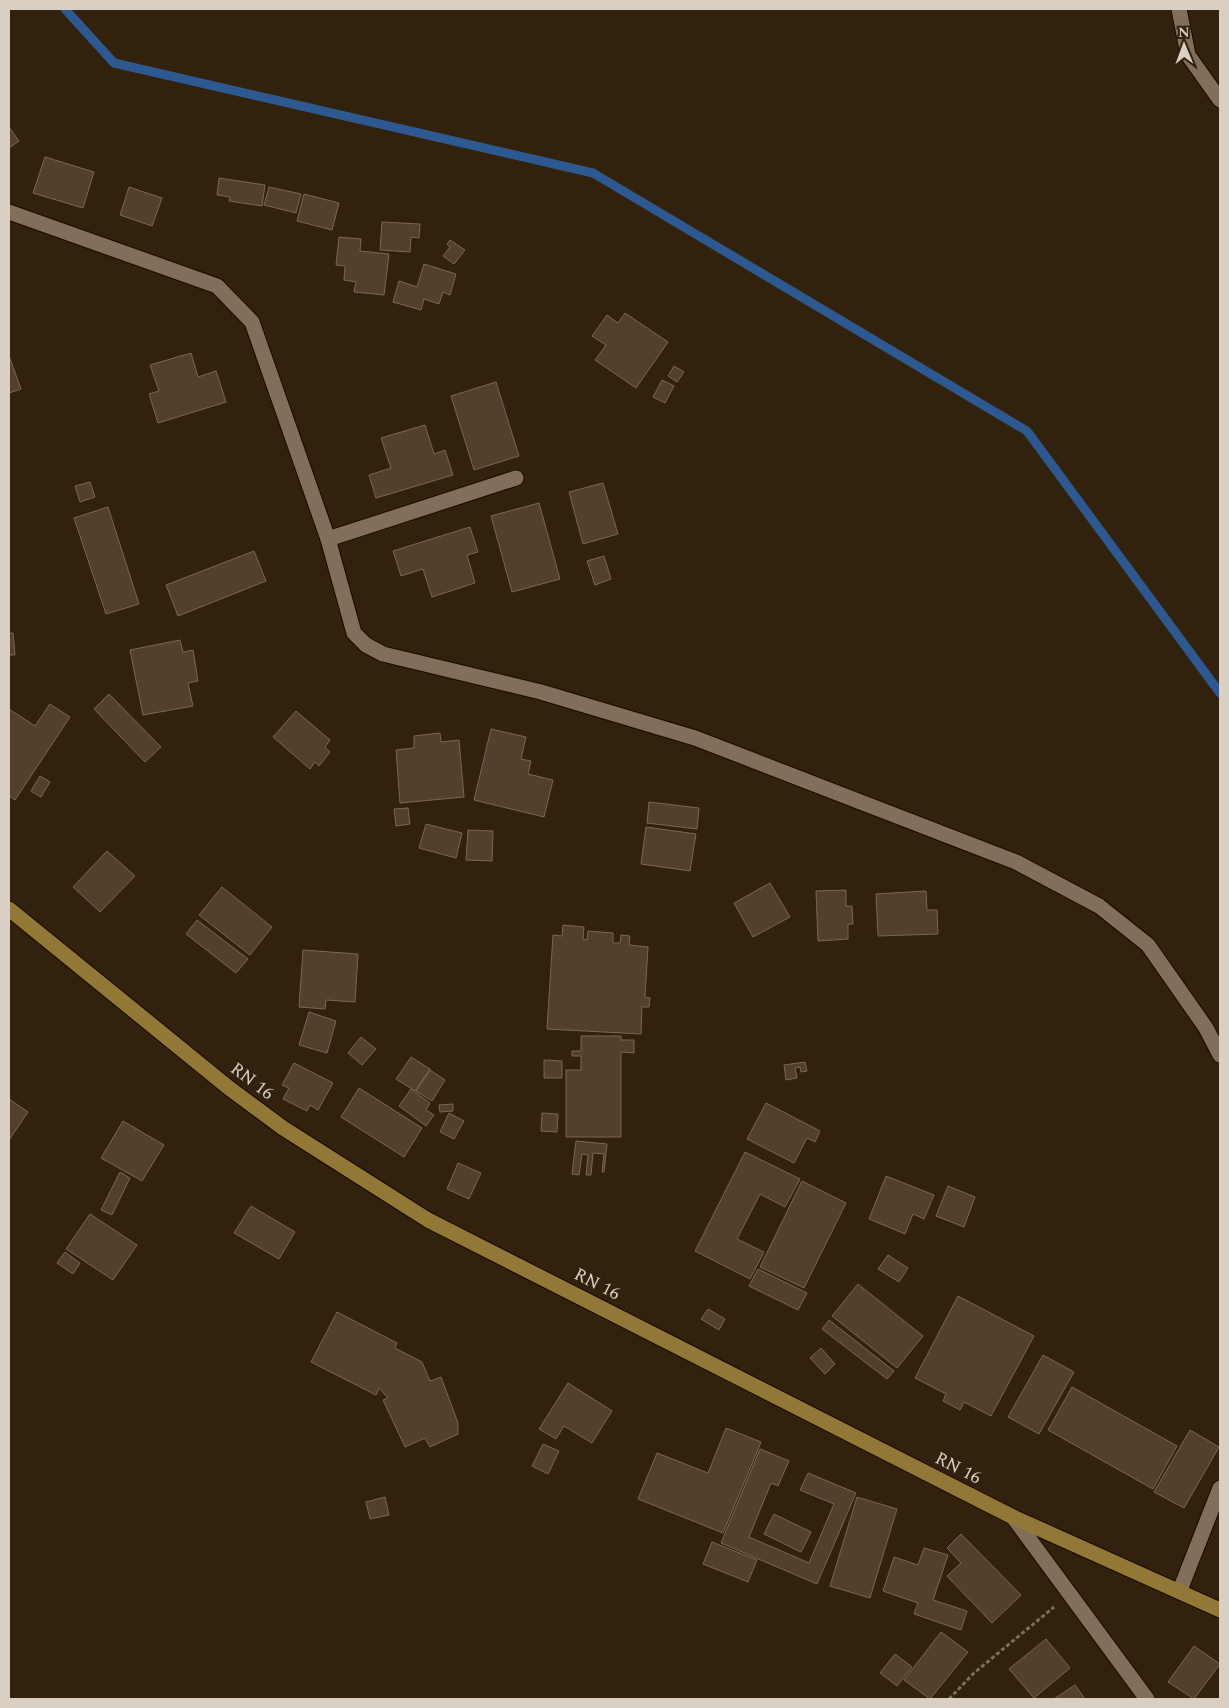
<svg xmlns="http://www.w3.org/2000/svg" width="1229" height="1708" font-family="Spectral,serif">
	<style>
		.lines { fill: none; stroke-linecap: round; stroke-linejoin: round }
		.stream { stroke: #2e5990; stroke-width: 9 }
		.building { fill: #53402c; stroke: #7b6752 }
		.lane-casing { stroke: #190a00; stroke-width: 17 }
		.street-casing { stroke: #190a00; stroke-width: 17 }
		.primary-casing { stroke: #190a00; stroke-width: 17 }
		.path { stroke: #7d6f5e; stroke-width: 3; stroke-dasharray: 4 2.5; stroke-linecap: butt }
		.lane { stroke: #826e59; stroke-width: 15 }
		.street { stroke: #826e59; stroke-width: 15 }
		.primary { stroke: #927837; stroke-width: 15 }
		.labels { text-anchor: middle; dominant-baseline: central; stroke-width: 4.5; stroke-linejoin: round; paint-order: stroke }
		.street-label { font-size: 18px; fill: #dacfc3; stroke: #32210d }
	</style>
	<rect width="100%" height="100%" fill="#32210d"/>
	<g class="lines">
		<path class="stream" d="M65 9 114 63 593 173 1027 431 1220 693"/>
	</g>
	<path class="building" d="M9 127 19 141 9 148Z
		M45 157 94 172 83 208 33 193Z
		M219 178 265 185 262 206 229 201 230 197 217 195Z
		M129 187 162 198 152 226 120 215Z
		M269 187 301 194 296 213 264 205Z
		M304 194 339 203 332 230 297 221Z
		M382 222 420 224 419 238 411 237 410 252 380 250Z
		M339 237 361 239 360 251 389 254 384 295 354 292 356 282 344 280 345 266 336 265Z
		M450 240 465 250 454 264 443 256 450 247 447 244Z
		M424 264 456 274 450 295 443 292 439 304 424 299 421 310 393 302 399 281 417 287Z
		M625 313 668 342 636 388 595 360 606 345 592 336 607 315 618 323Z
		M191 353 198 377 216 371 226 402 158 423 149 394 159 391 150 365Z
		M9 356 21 389 9 393Z
		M674 366 684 372 677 382 668 376Z
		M662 380 674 386 665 403 653 397Z
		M496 382 519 456 474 470 451 396Z
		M425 425 434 454 445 450 453 475 376 498 369 475 391 468 381 438Z
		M90 482 95 497 80 502 75 486Z
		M603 483 618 534 583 544 569 492Z
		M539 503 560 579 512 592 491 516Z
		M108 507 139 604 106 614 74 518Z
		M470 527 478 552 467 555 475 583 432 597 423 569 401 576 393 551Z
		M254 551 266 581 178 616 166 585Z
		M604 556 611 579 595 585 587 561Z
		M9 633H13L15 655H9Z
		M180 640 183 652 193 650 198 681 188 683 193 706 143 715 130 650Z
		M109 694 161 747 145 762 94 709Z
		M50 704 70 717 15 800 9 796V709L35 726Z
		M296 711 330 740 325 747 330 752 319 766 315 762 310 769 273 737Z
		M491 729 526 737 521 759 531 761 528 774 553 780 544 817 474 800Z
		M440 733 441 742 459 740 464 797 400 803 396 750 414 748V736Z
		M40 776 50 782 41 797 31 791Z
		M649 802 699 808 697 829 647 823Z
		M408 808 410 824 396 826 394 809Z
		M426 824 462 833 456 858 419 848Z
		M646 827 696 834 690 871 641 864Z
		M468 830 493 831 492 861 466 860Z
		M107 851 135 876 100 912 73 887Z
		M770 883 790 917 753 937 734 903Z
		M222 887 272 927 250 955 199 915Z
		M846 890V906H852L853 924H848V939L818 941 816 891Z
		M926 891 927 910H937L938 934 878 936 876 894Z
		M197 920 248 959 236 973 186 934Z
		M563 925 584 927 583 939 587 940 588 931 613 933V943H620L621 935 630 936 629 945 648 947 645 997 650 998 649 1007H642L641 1034 547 1029 553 935 562 936Z
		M303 950 358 954 355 1002 326 1000 325 1009 299 1007Z
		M309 1012 336 1021 327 1053 299 1045Z
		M581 1036H621V1040H634V1053L621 1052V1137H566V1070H581V1056H572V1051H581Z
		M361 1037 376 1049 362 1065 348 1053Z
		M411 1057 430 1069 415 1091 396 1079Z
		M544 1060 562 1061V1078H544Z
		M805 1062 807 1071 801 1072 800 1067 795 1068 797 1078 786 1080 784 1065Z
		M294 1063 333 1083 318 1110 310 1105 307 1111 283 1099 289 1088 282 1085Z
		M430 1070 445 1080 432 1101 416 1091Z
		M359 1088 422 1128 404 1157 341 1117Z
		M411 1089 430 1103 426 1110 434 1115 426 1126 399 1106Z
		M9 1099 28 1112 9 1140Z
		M766 1103 820 1131 815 1142 807 1138 794 1163 747 1139Z
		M453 1104V1111L440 1112 439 1105Z
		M449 1113 464 1121 454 1139 440 1132Z
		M542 1113 558 1114 557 1132 541 1131Z
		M123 1121 164 1145 142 1181 101 1158Z
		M576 1141 607 1144 604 1172H602L604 1154 593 1153 591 1175H586L588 1155 582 1154 579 1175 572 1174Z
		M745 1152 800 1179 785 1207 760 1194 737 1239 764 1252 750 1279 695 1251Z
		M458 1163 481 1173 469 1199 447 1189Z
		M120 1172 130 1178 112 1215 101 1210Z
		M886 1176 934 1195 924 1219 913 1214 905 1234 869 1219Z
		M802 1181 846 1203 804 1288 760 1267Z
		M948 1186 975 1197 964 1227 936 1216Z
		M251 1206 295 1232 279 1259 234 1233Z
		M90 1214 137 1245 113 1280 66 1249Z
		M65 1252 80 1263 73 1274 57 1263Z
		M888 1255 908 1268 899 1282 878 1269Z
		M758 1269 807 1293 798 1310 749 1286Z
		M858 1284 923 1336 897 1368 832 1316Z
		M958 1296 1034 1336 991 1416 964 1402 960 1410 943 1401 946 1394 915 1378Z
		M708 1309 725 1319 719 1330 701 1319Z
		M337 1312 397 1343 395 1348 422 1362 430 1381 441 1377 458 1423V1434L430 1447 425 1438 405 1447 383 1400 388 1398 379 1388 376 1395 311 1362Z
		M829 1320 894 1371 887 1379 822 1329Z
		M821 1348 835 1364 825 1374 810 1358Z
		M1043 1355 1074 1372 1039 1434 1008 1417Z
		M568 1383 612 1411 592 1443 564 1426 556 1439 539 1429Z
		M1072 1387 1177 1446 1153 1489 1048 1430Z
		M726 1428 761 1442 723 1533 638 1499 657 1453 708 1473Z
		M1190 1430 1219 1447 1184 1508 1154 1492Z
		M543 1444 559 1451 548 1474 532 1466Z
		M760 1449 789 1461 778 1486 771 1483 749 1537 809 1563 834 1504 800 1490 808 1473 856 1493 817 1584 721 1543Z
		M385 1497 389 1515 370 1519 366 1502Z
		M857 1497 897 1509 870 1598 830 1586Z
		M774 1514 811 1532 801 1552 764 1534Z
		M961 1534 1021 1595 992 1623 947 1576 961 1563 947 1548Z
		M712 1542 757 1560 748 1582 703 1564Z
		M924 1548 948 1555 933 1600 967 1611 961 1630 914 1614 918 1603 883 1591 894 1557 918 1565Z
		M941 1632 968 1652 930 1699 904 1680Z
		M1046 1639 1070 1668 1034 1698 1009 1669Z
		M1194 1646 1220 1664 1194 1699 1168 1682Z
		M895 1654 912 1667 897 1686 880 1673Z
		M1075 1685 1085 1699H1054Z"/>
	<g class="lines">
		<defs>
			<path id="lane" d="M328 539 516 478"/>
			<path id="street" d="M1179 9 1188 55 1220 100
				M9 212 217 286 252 322 328 539 354 633 366 645 383 654 541 692 695 738 1016 862 1099 906 1148 945 1206 1028 1220 1055
				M1013 1517 1147 1699
				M1180 1590 1220 1488"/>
			<path id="primary" d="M9 909 229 1088 283 1128 428 1220 1013 1517 1220 1610"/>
		</defs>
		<use href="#lane" class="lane-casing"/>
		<use href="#street" class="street-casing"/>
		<use href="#primary" class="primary-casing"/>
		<path class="path" d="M949 1699 974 1673 1054 1607"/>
		<use href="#lane" class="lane"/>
		<use href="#street" class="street"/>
		<use href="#primary" class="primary"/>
	</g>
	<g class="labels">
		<g class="street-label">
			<text transform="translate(252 1081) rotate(37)">RN 16</text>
			<text transform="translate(597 1284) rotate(27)">RN 16</text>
			<text transform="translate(958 1468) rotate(27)">RN 16</text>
		</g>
	</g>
	<rect width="1229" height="1708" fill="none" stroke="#dacfc3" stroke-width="20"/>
	<g transform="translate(1184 45) rotate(359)" stroke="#32210d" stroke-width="4" paint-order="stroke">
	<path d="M0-4L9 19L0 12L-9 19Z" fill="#dacfc3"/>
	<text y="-8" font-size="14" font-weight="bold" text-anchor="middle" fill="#dacfc3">N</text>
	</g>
</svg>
